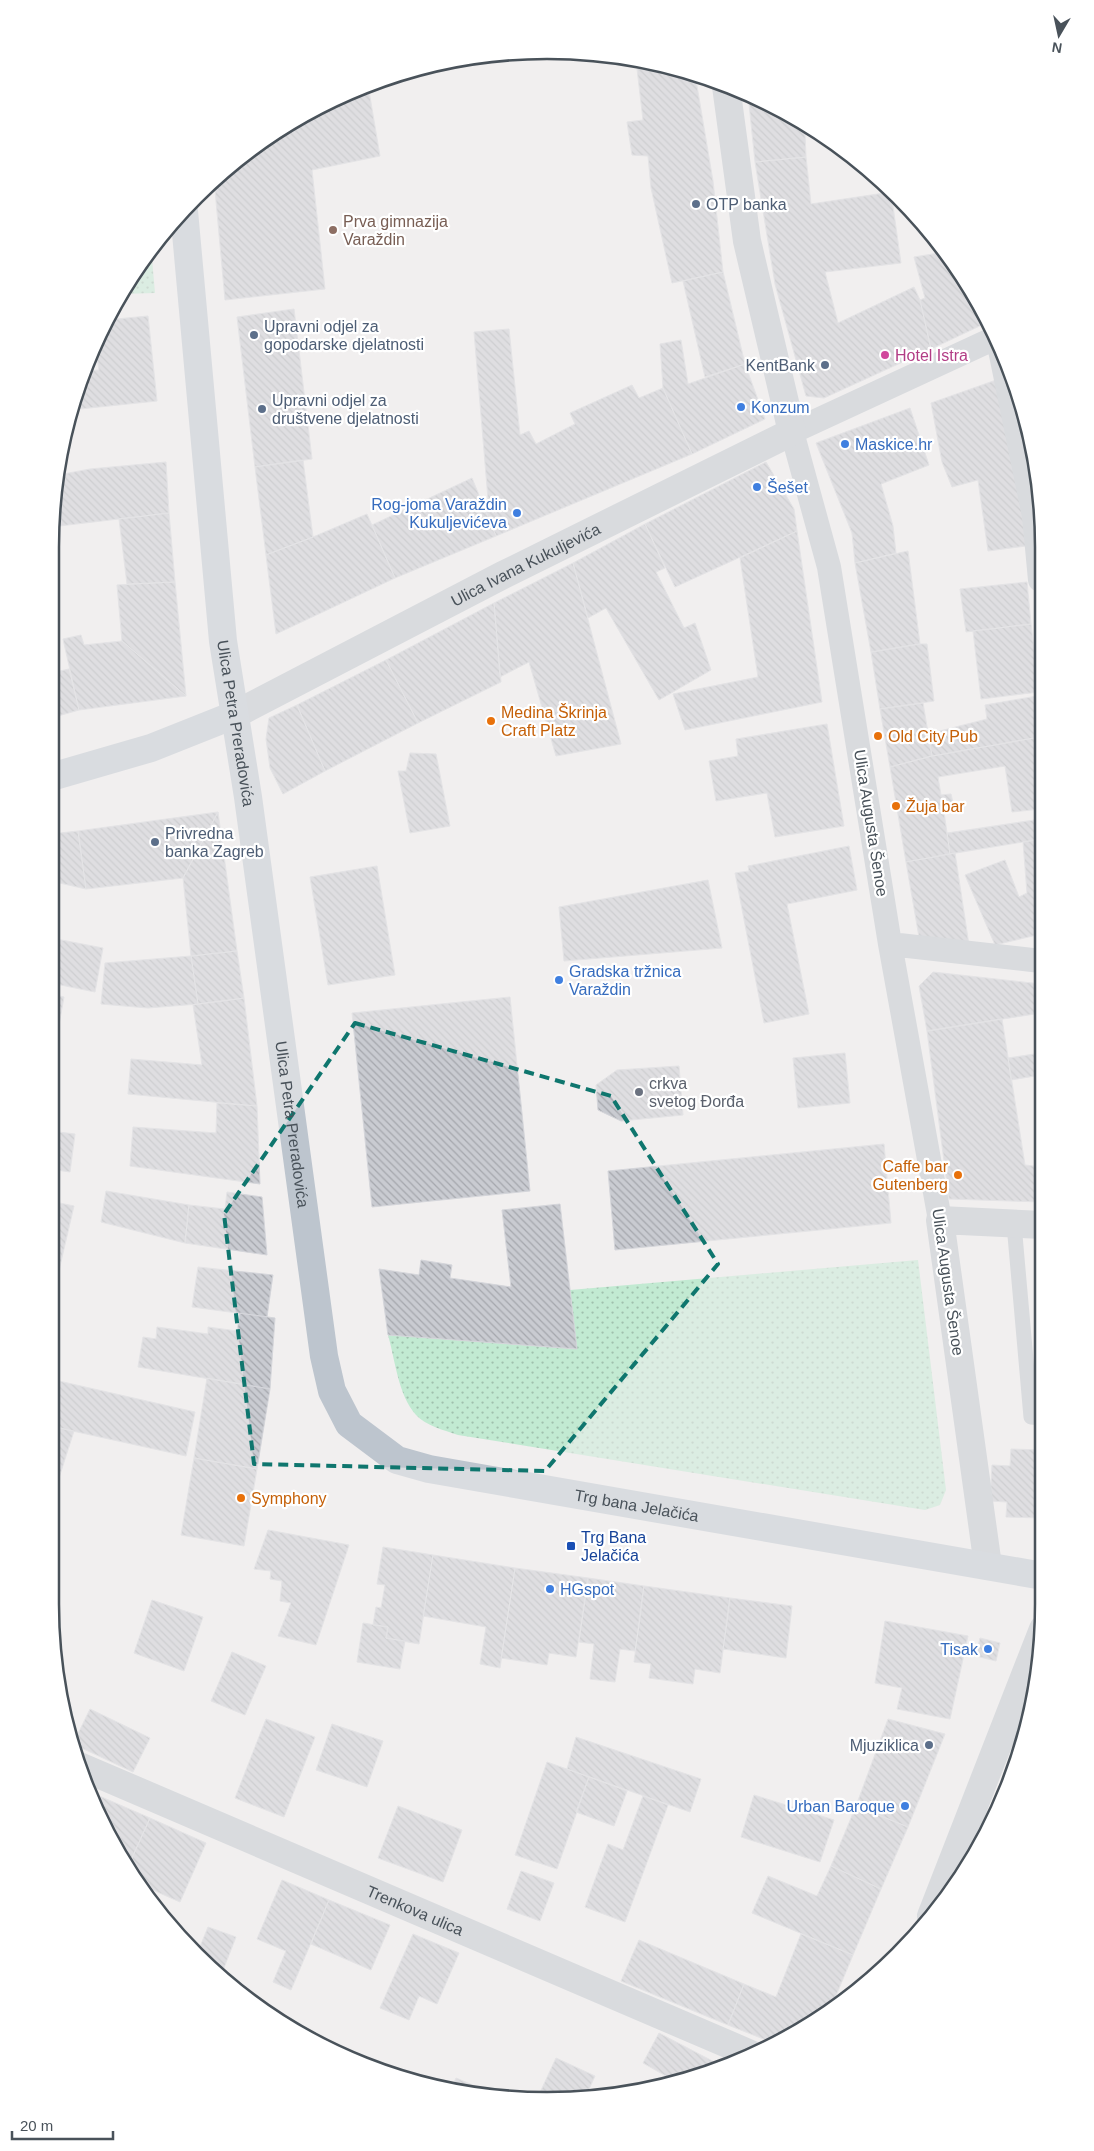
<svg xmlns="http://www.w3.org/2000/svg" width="1094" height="2151" font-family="Arial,sans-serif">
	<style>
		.park { fill: url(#park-dots) }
		.building { fill: url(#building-back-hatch); stroke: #d4d5da }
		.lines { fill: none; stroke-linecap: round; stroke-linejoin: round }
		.service { stroke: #bcc3ca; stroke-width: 15 }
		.pedestrian { stroke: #bcc3ca; stroke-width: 24 }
		.minor { stroke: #bcc3ca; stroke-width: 28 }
		.tertiary { stroke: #bcc3ca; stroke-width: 28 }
		.secondary { stroke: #bdc5ce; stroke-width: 28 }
		.marked { fill: none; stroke: #0f766e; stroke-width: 4; stroke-dasharray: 10 6; stroke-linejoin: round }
		.service-dot { fill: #5c6f8a; stroke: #fff; stroke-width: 2 }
		.education-dot { fill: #8d6e63; stroke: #fff; stroke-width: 2 }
		.hotel-dot { fill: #d1479c; stroke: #fff; stroke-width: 2 }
		.shop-dot { fill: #3f7fe0; stroke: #fff; stroke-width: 2 }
		.food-dot { fill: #e8710a; stroke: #fff; stroke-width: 2 }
		.worship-dot { fill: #6b7280; stroke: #fff; stroke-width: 2 }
		.transit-dot { fill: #1a4fb4; stroke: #fff; stroke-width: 2 }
		.labels { text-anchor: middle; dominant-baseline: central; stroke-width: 4.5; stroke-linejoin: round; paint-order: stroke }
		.service-label { font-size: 16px; fill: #4e5e75; stroke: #fff; text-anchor: start }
		.education-label { font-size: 16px; fill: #785e54; stroke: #fff; text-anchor: start }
		.hotel-label { font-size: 16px; fill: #b23c85; stroke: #fff; text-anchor: start }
		.shop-label { font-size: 16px; fill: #366cbe; stroke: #fff; text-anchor: start }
		.street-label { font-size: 16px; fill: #49525a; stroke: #fff }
		.food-label { font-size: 16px; fill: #c56008; stroke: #fff; text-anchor: start }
		.worship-label { font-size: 16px; fill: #5b616d; stroke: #fff; text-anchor: start }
		.transit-label { font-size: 16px; fill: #164399; stroke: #fff; text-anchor: start }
		.rim { fill: none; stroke: #49525a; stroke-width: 2.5 }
	</style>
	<defs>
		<pattern id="park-dots" width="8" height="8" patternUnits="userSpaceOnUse" patternTransform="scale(1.25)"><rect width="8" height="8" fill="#c2ead2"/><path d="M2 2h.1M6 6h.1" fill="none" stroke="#a0c0ad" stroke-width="1.8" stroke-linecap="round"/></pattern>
		<pattern id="building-back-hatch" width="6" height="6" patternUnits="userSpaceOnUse" patternTransform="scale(1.25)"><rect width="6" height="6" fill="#c9cbd1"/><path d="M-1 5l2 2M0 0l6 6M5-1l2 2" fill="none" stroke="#a5a7ad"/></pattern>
	</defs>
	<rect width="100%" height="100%" fill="#f1efef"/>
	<path class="park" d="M151 247 155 293 122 294Z
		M918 1260 946 1490 940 1505 925 1510 458 1435C444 1430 426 1426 416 1415 398 1395 395 1359 388 1335L576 1349 570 1290Z"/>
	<path class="building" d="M636 60 675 67 695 74 713 181 723 272 672 283 651 188 648 156 632 155 627 122 643 120Z
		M368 85 380 156 312 170 325 289 225 300 214 179 298 117Z
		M748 94 767 101 814 133 805 134 806 157 755 162Z
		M806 157 811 204 891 192 901 263 825 272 838 323 914 287 920 300 931 349 824 398 806 396 775 284 755 162Z
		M945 252 986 323 931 349 920 300 925 298 914 257Z
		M723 272 745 364 705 377 683 281Z
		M294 309 312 459 255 467 237 317Z
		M148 316 157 401 70 410 85 371 99 370 95 344 106 320Z
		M509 329 520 435 529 431 536 444 575 424 570 413 632 385 639 398 663 388 692 454 496 536 482 502 488 499 474 332Z
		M681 340 688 384 745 364 765 419 692 454 663 388 660 344Z
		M999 379 1020 490 1026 546 988 551 978 480 952 487 942 462 931 403Z
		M910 408 929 465 881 484 893 526 896 553 855 563 852 533 816 443Z
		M303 460 313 537 266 555 255 467Z
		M166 462 169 513 51 527 58 475 90 469Z
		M766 462 794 509 797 531 675 587 645 524Z
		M472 478 496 536 395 578 372 525Z
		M169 513 175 582 127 584 119 519Z
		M367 514 395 578 276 634 266 555 313 537Z
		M645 524 665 568 656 572 684 628 695 623 711 670 659 700 606 608 588 618 573 563Z
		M797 531 822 702 685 730 673 694 758 677 740 558Z
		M908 551 920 644 871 652 855 563Z
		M573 563 621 744 556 756 529 662 500 677 494 603Z
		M175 582 186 696 122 641 117 585Z
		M1027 582 1031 624 966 632 960 589Z
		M494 603 501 682 418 723 386 660Z
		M1031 624 1039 692 981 699 973 631Z
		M81 635 84 645 122 641 186 696 79 710 63 639Z
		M920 644H927L934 701 880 709 871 652Z
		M386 660 418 723 325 771 297 705Z
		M69 669 79 710 51 718V673Z
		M1037 696 1040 737 932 756 928 734 987 719 985 705Z
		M923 703 932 756 890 767 880 709Z
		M297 705 325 771 283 794 270 768 266 739 269 718Z
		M827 724 844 826 775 837 767 793 716 801 709 761 738 756 736 739Z
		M1040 737 1041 809 1012 812 1005 766 938 777 941 795 951 794 955 811 944 812 950 854 906 862 890 767 932 756Z
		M410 753 436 754 450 826 410 833 398 771H406Z
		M218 812 237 951 191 956 183 878Z
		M218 812 183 878 86 889 78 831Z
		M1041 819V839L950 854 947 833Z
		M78 831 86 889 51 881V834Z
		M1041 839V934L995 945 965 875 1005 860 1019 897 1027 893 1023 842Z
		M849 846 857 890 787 904 809 1014 764 1023 735 873 749 871 748 866Z
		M955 853 969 945 919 937 906 862Z
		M377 866 395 975 328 985 310 877Z
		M708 880 722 948 564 961 559 907Z
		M51 938 103 948 95 992 51 983Z
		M237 951 244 998 198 1004 191 956Z
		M191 956 198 1004 148 1008 101 1004 105 963Z
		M933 972 1041 984V1013L927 1031 919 986Z
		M51 994 64 997 53 1058H51Z
		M510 997 530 1191 372 1207 352 1013Z
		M244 998 257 1106 128 1094 131 1059 202 1065 193 1005Z
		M1002 1019 1025 1165 1042 1167V1202L949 1199 927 1031Z
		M845 1053 850 1103 798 1108 793 1058Z
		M1041 1053V1079V1075L1011 1080 1008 1058Z
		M679 1066 683 1115 621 1121 598 1110 596 1085 617 1070Z
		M217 1103 257 1106 260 1184 130 1166 133 1127 216 1133Z
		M50 1131 75 1134 70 1172 50 1169Z
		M884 1144 891 1223 615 1250 608 1171Z
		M106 1191 189 1205 185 1243 101 1222Z
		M227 1192 262 1197 267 1255 185 1243 189 1205 225 1209Z
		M50 1201 74 1206 57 1279 50 1278Z
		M560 1204 577 1349 388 1335 379 1269 419 1275 421 1260 452 1265 450 1278 511 1287 502 1210Z
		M198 1267 273 1275 267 1317 192 1307Z
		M240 1313 275 1318 270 1389 138 1367 143 1337 156 1339 157 1327 208 1334V1327L237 1331Z
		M207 1378 270 1389 257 1469 194 1458Z
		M50 1379 195 1412 186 1456 50 1426Z
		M50 1426 74 1431 50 1506Z
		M1011 1449 1042 1450V1518L1006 1517 1007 1502 990 1501 992 1465 1010 1466Z
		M194 1458 257 1469 244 1546 181 1535Z
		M268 1530 349 1545 316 1645 278 1636 291 1603 280 1601 282 1581 270 1579 271 1571 254 1569Z
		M383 1547 433 1555 419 1644 386 1638 388 1627 373 1625 376 1607 381 1608 385 1585 377 1584Z
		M433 1555 515 1568 500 1668 480 1664 486 1627 423 1616Z
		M515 1568 588 1578 576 1657 549 1653 547 1665 501 1658Z
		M588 1578 644 1586 635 1651 620 1649 615 1682 590 1679 594 1644 579 1642Z
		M644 1586 730 1598 720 1673 695 1669 693 1684 649 1678 651 1664 634 1662Z
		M730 1598 792 1606 786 1658 723 1649Z
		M152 1600 203 1617 184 1671 134 1653Z
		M885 1621 968 1636 950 1719 897 1709 902 1688 875 1683Z
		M363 1623 388 1627 386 1638 405 1641 400 1669 357 1662Z
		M980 1638 1000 1643 996 1661 976 1656Z
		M232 1652 266 1666 245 1715 211 1701Z
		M90 1709 150 1738 133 1772 73 1744Z
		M266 1719 315 1737 284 1817 235 1798Z
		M888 1719 945 1734 908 1827 856 1806Z
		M332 1724 383 1741 367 1787 316 1770Z
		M576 1737 701 1779 690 1812 567 1769Z
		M547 1762 589 1777 557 1869 515 1855Z
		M589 1777 627 1791 614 1826 576 1812Z
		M97 1795 150 1818 127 1869 116 1852 94 1803Z
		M754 1795 834 1820 820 1862 741 1837Z
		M643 1796 668 1805 625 1922 585 1907 608 1844 623 1850Z
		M398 1806 462 1830 443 1882 378 1858Z
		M856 1806 908 1827 881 1889 831 1866Z
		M150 1818 206 1843 180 1902 137 1883 127 1869Z
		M831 1866 881 1889 853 1955 752 1913 768 1876 817 1896Z
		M521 1871 554 1883 540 1921 507 1909Z
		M282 1880 329 1900 291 1990 273 1982 286 1951 257 1939Z
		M329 1900 390 1925 371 1970 311 1944Z
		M208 1927 236 1937 220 1978 197 1954Z
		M413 1934 459 1953 437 2004 419 1996 409 2020 380 2008Z
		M801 1934 853 1955 830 2010 776 2044 728 2025 744 1984 776 1997Z
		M639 1940 744 1984 728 2025 621 1981Z
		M659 2033 722 2066 670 2085 673 2080 643 2063Z
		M556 2058 595 2076 585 2098 537 2099Z
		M456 2078 475 2086 471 2094 450 2091Z"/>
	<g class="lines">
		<path class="service" d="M1014 1224 1031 1417 1042 1418"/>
		<path class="pedestrian" d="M999 345 1034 516 1040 580
			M890 944 1041 961
			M940 1220 890 944 829 567 792 432 995 338"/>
		<g class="minor">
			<path id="s1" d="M234 715 503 575 792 432 747 241 726 86"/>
			<path d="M988 1566 940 1220 1042 1225"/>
			<path id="s2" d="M77 1765 753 2055"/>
		</g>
		<path class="tertiary" d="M931 1916 1043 1629"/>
		<g class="secondary">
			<path id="s3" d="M184 211 223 641 248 797 324 1356 332 1391 349 1424 397 1460 429 1469 1043 1576"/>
			<path d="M51 777 151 748 234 715"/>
		</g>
	</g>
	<path d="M0 0H1094V2151H0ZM355 1023 611 1096 718 1264 545 1471 254 1464 224 1214Z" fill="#f1efef" fill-opacity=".55" fill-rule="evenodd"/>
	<path class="marked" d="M355 1023 611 1096 718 1264 545 1471 254 1464 224 1214Z"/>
	<g class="service-dot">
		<circle cx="696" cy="204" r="5"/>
		<circle cx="254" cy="335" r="5"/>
		<circle cx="825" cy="365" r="5"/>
		<circle cx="262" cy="409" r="5"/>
		<circle cx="155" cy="842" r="5"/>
		<circle cx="929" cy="1745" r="5"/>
	</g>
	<circle class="education-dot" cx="333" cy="230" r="5"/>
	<circle class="hotel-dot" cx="885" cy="355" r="5"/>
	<g class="shop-dot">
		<circle cx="741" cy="407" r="5"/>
		<circle cx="845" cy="444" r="5"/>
		<circle cx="757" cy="487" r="5"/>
		<circle cx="517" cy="513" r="5"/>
		<circle cx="559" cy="980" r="5"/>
		<circle cx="550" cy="1589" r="5"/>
		<circle cx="988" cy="1649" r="5"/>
		<circle cx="905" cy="1806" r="5"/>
	</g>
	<g class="food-dot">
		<circle cx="491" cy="721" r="5"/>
		<circle cx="878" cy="736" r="5"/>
		<circle cx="896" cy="806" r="5"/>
		<circle cx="958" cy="1175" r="5"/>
		<circle cx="241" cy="1498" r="5"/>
	</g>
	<circle class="worship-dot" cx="639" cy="1092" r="5"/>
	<rect class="transit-dot" x="566" y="1541" width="10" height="10" rx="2.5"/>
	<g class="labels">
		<g class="service-label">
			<text x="706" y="204">OTP banka</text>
			<text x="264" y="326">Upravni odjel za<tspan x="264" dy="18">gopodarske djelatnosti</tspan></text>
			<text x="815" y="365" text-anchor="end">KentBank</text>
			<text x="272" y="400">Upravni odjel za<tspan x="272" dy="18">društvene djelatnosti</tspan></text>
			<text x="165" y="833">Privredna<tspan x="165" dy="18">banka Zagreb</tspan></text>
			<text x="919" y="1745" text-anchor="end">Mjuziklica</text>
		</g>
		<g class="education-label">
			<text x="343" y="221">Prva gimnazija<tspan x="343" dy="18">Varaždin</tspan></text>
		</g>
		<g class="hotel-label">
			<text x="895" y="355">Hotel Istra</text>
		</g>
		<g class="shop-label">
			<text x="751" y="407">Konzum</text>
			<text x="855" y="444">Maskice.hr</text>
			<text x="767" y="487">Šešet</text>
			<text x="507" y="504" text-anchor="end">Rog-joma Varaždin<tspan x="507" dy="18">Kukuljevićeva</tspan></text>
			<text x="569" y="971">Gradska tržnica<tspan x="569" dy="18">Varaždin</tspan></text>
			<text x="560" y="1589">HGspot</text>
			<text x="978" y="1649" text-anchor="end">Tisak</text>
			<text x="895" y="1806" text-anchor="end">Urban Baroque</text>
		</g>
		<g class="street-label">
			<text stroke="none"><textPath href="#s1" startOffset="328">Ulica Ivana Kukuljevića</textPath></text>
			<text stroke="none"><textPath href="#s3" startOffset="515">Ulica Petra Preradovića</textPath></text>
			<text transform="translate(871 823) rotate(81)">Ulica Augusta Šenoe</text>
			<text stroke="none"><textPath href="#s3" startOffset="920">Ulica Petra Preradovića</textPath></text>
			<text transform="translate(948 1282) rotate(82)">Ulica Augusta Šenoe</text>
			<text stroke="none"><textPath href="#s3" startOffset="1531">Trg bana Jelačića</textPath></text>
			<text stroke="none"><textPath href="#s2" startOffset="368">Trenkova ulica</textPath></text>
		</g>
		<g class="food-label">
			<text x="501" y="712">Medina Škrinja<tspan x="501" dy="18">Craft Platz</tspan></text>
			<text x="888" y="736">Old City Pub</text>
			<text x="906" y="806">Žuja bar</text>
			<text x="948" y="1166" text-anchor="end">Caffe bar<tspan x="948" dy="18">Gutenberg</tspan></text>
			<text x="251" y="1498">Symphony</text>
		</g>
		<g class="worship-label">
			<text x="649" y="1083">crkva<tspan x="649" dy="18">svetog Đorđa</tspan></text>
		</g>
		<g class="transit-label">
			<text x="581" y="1537">Trg Bana<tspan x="581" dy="18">Jelačića</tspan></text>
		</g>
	</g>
	<path d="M0 0H1094V2151H0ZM547 59H547A488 488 0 0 1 1035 547V1604A488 488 0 0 1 547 2092H547A488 488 0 0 1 59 1604V547A488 488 0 0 1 547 59Z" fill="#fff" fill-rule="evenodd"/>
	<path class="rim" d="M547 59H547A488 488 0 0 1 1035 547V1604A488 488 0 0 1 547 2092H547A488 488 0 0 1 59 1604V547A488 488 0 0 1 547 59Z"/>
	<g transform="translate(1059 35) rotate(189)" stroke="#ffffff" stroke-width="4" paint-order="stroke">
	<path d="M0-4L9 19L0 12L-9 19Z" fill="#49525a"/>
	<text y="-8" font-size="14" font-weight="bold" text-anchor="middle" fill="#49525a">N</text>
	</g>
	<path d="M12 2131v8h101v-8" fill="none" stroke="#49525a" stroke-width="2.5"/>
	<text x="20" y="2131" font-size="15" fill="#49525a" stroke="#ffffff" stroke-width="4" paint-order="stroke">20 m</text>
</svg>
